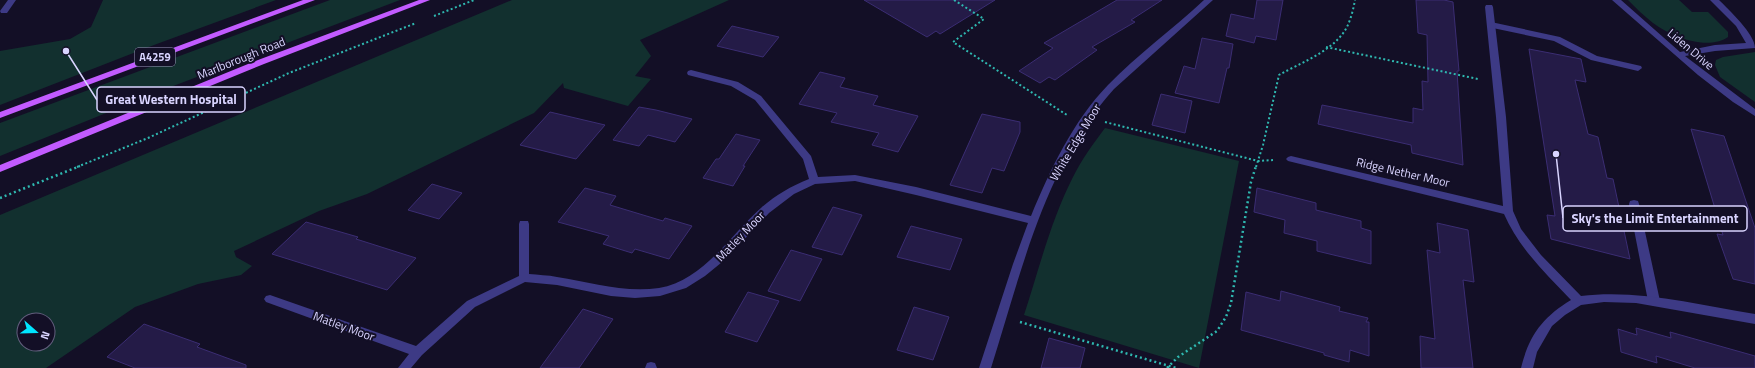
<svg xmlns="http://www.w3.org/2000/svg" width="1755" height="368" font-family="'Titillium Web',sans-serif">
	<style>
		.green { fill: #12302f; fill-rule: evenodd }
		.building { fill: #241b47; stroke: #3b2d73 }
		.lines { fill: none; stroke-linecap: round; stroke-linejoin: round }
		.path-far1 { stroke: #2fb8b0; stroke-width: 2; stroke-dasharray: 2 2.5; stroke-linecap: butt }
		.path { stroke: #2fb8b0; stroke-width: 2.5; stroke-dasharray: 2 3; stroke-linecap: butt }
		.lane { fill: #3d3a85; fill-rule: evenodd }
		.street { fill: #3d3a85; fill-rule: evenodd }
		.primary { fill: #c25bff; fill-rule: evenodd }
		.labels { text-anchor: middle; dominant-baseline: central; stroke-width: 4; stroke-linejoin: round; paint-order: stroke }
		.shield { fill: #130f26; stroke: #9e99be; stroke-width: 1 }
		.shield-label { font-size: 11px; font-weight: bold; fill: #d9d4ff }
		.street-label { font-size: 12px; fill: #d9d4ff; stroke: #130f26 }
		.leader { fill: none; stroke: #d9d4ff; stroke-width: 1.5 }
		.callout-dot { fill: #d9d4ff; stroke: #130f26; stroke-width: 1.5 }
		.callout { fill: #130f26; stroke: #d9d4ff; stroke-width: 1.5 }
		.callout-label { font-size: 13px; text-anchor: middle; font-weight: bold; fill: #d9d4ff }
	</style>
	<rect width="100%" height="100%" fill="#130f26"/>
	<path class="green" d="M103 0H276L154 45 0 105V51L70 39 91 27Z
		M330 0H400L168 88 0 156V123Z
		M512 0H729L640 40 651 56 635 76 651 79 628 106 564 88 563 83 534 113 367 194 319 211 234 251 236 257 252 266 241 275 198 284 135 307 46 368H0V215ZM24 320H48V344H24Z
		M1628 0H1679L1692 12H1708L1728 32V37C1707 51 1672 37 1653 23 1644 16 1636 8 1628 0Z
		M1755 52V102L1720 77 1715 65 1716 60 1723 57Z
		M1105 128 1239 161 1199 368 1024 315C1039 269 1051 220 1073 177 1082 159 1093 144 1105 128Z"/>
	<path class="building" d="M864 0H995L940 34 936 31 927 37Z
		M1117 0H1162L1131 20 1135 22 1092 47 1097 50 1055 80 1049 77 1040 83 1019 71 1053 48 1044 43Z
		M1257 0H1283L1276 40 1256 36 1254 43 1226 36 1231 14 1254 19Z
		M1416 0H1444L1453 2 1459 71H1457L1463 165 1412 153 1411 145 1318 124 1322 105 1413 123V108L1423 110 1422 81 1428 82 1427 35 1418 33Z
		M732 26 779 37 763 57 717 46Z
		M1202 38 1233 44 1229 68H1227L1219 103 1175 93 1184 66 1195 69Z
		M1529 49 1581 59 1586 82 1575 80 1588 134 1598 137 1607 178 1613 179 1630 259 1551 239 1547 215 1555 216Z
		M820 72 845 78 840 87 878 96 873 105 918 116 898 152 872 145 879 133 831 122 837 113 799 104Z
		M1161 94 1192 101 1185 133 1152 125Z
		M639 107 656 110 692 119 675 142 648 135 639 146 613 140Z
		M550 112 605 125 576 159 520 145Z
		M982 114 1020 122V132L1004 171 992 168 982 193 950 185Z
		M1691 129 1724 136 1755 228V284L1733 279 1717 234 1723 235Z
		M736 134 760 140 743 166H745L733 186 703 178 716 159H719Z
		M432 184 462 193 439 219 408 210Z
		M585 188 616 196 610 205 663 221 665 218 692 226 669 259 635 249 632 253 603 244 609 236 558 222Z
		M1257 188 1316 203V210L1361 221V228L1371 231V264L1317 251V241L1284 233 1285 220 1254 212Z
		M833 207 862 215 842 255 812 247Z
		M306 222 358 237 356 239 416 258 387 290 272 254Z
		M1437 223 1468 230 1474 282 1463 280 1473 368H1421L1420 336 1435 339 1427 250 1440 253Z
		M911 226 962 239 950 270 897 257Z
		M791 250 822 259 800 301 768 291Z
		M1281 291 1340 307 1339 311 1368 318 1366 322H1369V356L1350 350 1349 362 1324 355V353L1241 330 1246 292 1280 301Z
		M748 292 779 301 757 342 725 332Z
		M914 307 949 317 933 360 897 350Z
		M583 309 613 319 579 368H540Z
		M144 324 200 344 197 347 246 365V368H135L107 357Z
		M1636 328 1671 338 1670 332 1755 356V368H1695L1656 356 1657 363 1621 352 1618 329 1637 335Z
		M1049 338 1085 348 1080 368H1041Z"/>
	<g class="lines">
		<path class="path-far1" d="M954 0 984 19 953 42 1067 115
			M434 16 474 0
			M1326 47 1478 79
			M1105 122 1258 161 1273 160
			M77 167 148 138 289 73 416 23
			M1256 167 1263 145 1279 75C1300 63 1329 53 1344 32 1350 23 1353 11 1355 0"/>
		<path class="path" d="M0 198 80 166
			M1020 322 1176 368
			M1167 368 1178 357 1217 331 1226 317 1231 303 1251 182 1256 166"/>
		<path class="lane" d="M8 0H16L7 13H1L0 11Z
			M1491 22 1560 37 1597 56 1641 66 1642 68 1638 71 1591 60 1554 41 1488 27 1487 25Z
			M1634 200 1638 201 1639 204 1660 301 1658 304 1654 305 1650 304 1648 301 1629 204 1630 201Z"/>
		<path class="street" d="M1204 0H1213L1114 89C1045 165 1021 273 991 368H979L1013 264 1028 223 916 195 855 181 815 184 794 194 769 213 727 258 705 276 686 288 660 296 635 298 611 296 557 285 525 282 475 307 422 355 411 368H398L409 354 266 302 264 299 266 296 270 295 416 346 467 301 519 276V224L520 221H528L529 224V274C538 275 548 275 557 277 591 282 623 293 659 288 703 281 731 234 762 207 776 195 791 186 809 179L803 159 755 100 731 86 688 75 687 73 688 71 691 70 738 82 761 96 811 156 818 177 855 175 916 187 1031 216C1050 170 1073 121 1108 85 1138 54 1173 29 1204 0Z
			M1612 0H1621L1680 52 1715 45 1746 43 1736 26 1710 0H1719C1729 10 1755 34 1755 48L1715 51 1685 56 1755 109V116L1733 102 1698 75Z
			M1486 5H1492L1493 7 1506 117 1513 211 1521 229 1541 255 1581 296C1639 289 1698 305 1755 314V324L1636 303 1604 302 1581 305 1565 315 1552 326 1537 352 1533 368H1521C1529 335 1543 317 1571 300 1545 273 1519 248 1504 214L1288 161 1286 159 1288 157 1291 156 1503 206 1496 117 1485 7Z
			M651 362 655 363 657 368H645L647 363Z"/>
		<path class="primary" d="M303 0H315L0 118V112Z
			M419 0H430L264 64 0 172V165L258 60Z"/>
	</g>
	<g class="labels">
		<rect class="shield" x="135" y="48" width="40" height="18" rx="3"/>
		<g class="shield-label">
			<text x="155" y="57">A4259</text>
		</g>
		<g class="street-label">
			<text transform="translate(1691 49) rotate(40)">Liden Drive</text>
			<text transform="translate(241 58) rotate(-22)">Marlborough Road</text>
			<text transform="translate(1075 142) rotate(-59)">White Edge Moor</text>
			<text transform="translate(1403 172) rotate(13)">Ridge Nether Moor</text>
			<text transform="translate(740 236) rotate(-46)">Matley Moor</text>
			<text transform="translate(344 326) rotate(20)">Matley Moor</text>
		</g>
	</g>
	<path class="leader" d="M66 51L97 100M1556 154L1563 218"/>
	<g class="callout-dot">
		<circle cx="66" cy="51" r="4"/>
		<circle cx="1556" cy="154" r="4"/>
	</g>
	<g class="callout">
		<rect x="97" y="87" width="148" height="25" rx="4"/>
		<rect x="1563" y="206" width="184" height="25" rx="4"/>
	</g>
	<g class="callout-label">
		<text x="171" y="104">Great Western Hospital</text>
		<text x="1655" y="223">Sky's the Limit Entertainment</text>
	</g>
	<g transform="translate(36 332) rotate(110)"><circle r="19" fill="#130f26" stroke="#625e7d"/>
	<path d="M0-3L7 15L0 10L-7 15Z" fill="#00e5ff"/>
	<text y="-6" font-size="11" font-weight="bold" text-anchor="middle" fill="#d9d4ff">N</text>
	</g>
</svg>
